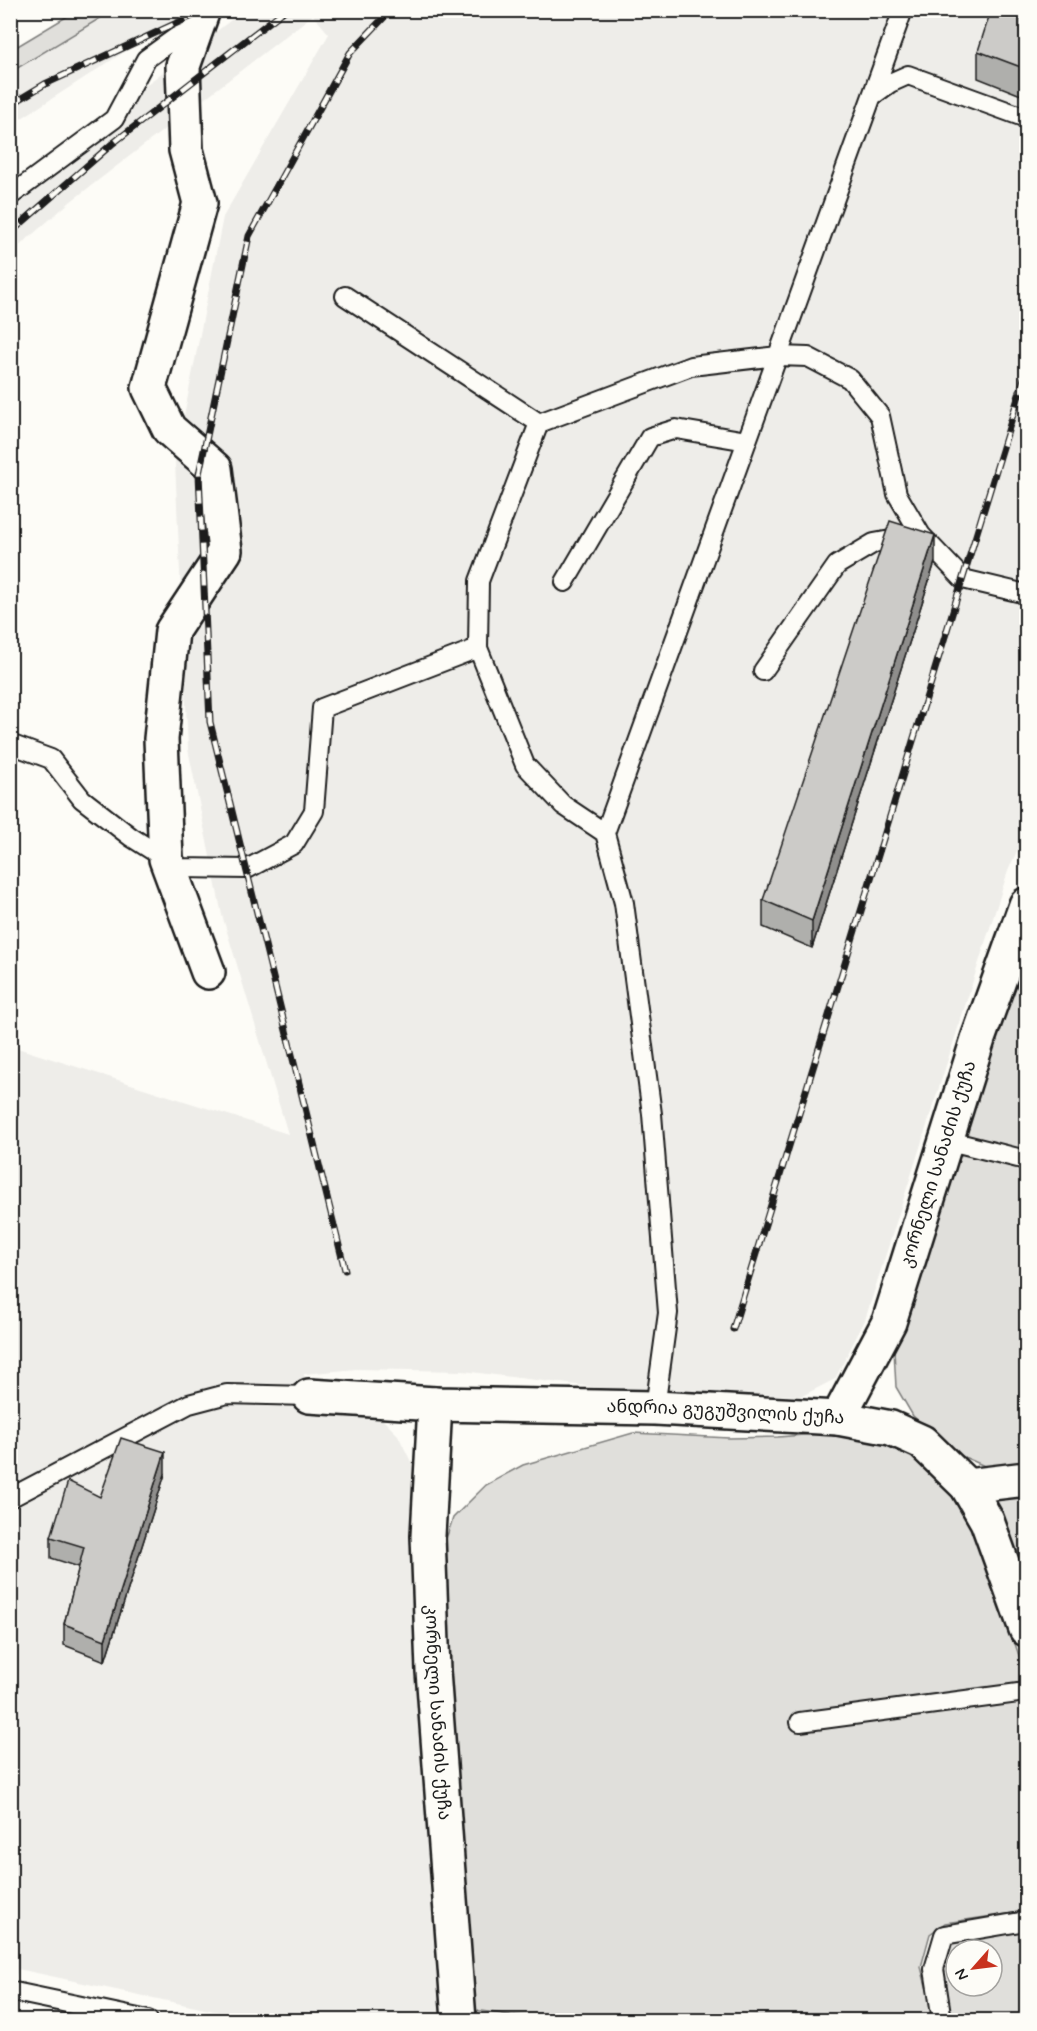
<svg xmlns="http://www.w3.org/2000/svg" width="1037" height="2031" font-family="Mynerve,'Noto Sans Georgian',sans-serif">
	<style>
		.built { fill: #eeede9 }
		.green { fill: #e0dfdb; stroke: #7e7e7c; stroke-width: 1.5; fill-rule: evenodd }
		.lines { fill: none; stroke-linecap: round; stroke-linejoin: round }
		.lane-casing { stroke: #1c1c1c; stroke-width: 22 }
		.street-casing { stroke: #1c1c1c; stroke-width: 38 }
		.lane { stroke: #fdfcf7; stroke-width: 18 }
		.street { stroke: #fdfcf7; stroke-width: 33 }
		.rail-casing { stroke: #1c1c1c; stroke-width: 7 }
		.rail { stroke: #fdfcf7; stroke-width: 4.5; stroke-dasharray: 14; stroke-linecap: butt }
		.wall { fill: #afafac; stroke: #1c1c1c; stroke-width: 1.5 }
		.shaded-wall { fill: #8f8e8c; stroke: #1c1c1c; stroke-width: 1.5 }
		.building { fill: #cccbc8; stroke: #1c1c1c; stroke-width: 1.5 }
		.labels { text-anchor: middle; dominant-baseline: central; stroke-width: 6; stroke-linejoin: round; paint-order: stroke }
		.street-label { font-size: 18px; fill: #1c1c1c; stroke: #fdfcf7 }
	</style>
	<rect width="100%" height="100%" fill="#fdfcf7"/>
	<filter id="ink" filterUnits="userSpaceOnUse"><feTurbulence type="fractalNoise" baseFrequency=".0167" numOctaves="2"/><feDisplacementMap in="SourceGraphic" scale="12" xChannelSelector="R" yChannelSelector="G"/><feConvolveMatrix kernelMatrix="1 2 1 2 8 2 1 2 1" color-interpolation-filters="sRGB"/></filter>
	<g filter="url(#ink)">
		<path class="built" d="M113 11H188L11 125 10 73Z
			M243 11H1026V703L1022 763 1025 833 1008 871 865 1320 835 1379 802 1396 601 1388 463 1371 356 1369 304 1374 307 1405 375 1412 398 1435 412 1464 418 1658 441 2020H256L18 1969 11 1994V1046L288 1134 222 915 188 749 175 462 223 217 329 34 313 15 70 202 11 253V188Z"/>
		<path class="green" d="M76 11H112L11 72V50Z
			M1026 927V1467L996 1471 955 1453 913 1416 896 1387 893 1332Z
			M855 1431 928 1459 953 1489 980 1541 1026 1676V1682L852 1708 1026 1699V1911L945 1923 930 1934 921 1967 935 2020H548L473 2010 440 1557 453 1518 486 1485 523 1465 633 1433 729 1438 778 1437Z
			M1026 1489V1598L991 1500Z
			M1026 1931V2020H950L939 1968 950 1945 960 1939ZM956 1950H992V1986H956Z"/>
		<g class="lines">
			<defs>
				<path id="lane" d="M872 96 890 83 908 75 1026 118
					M10 196 114 119 146 59 196 23
					M345 296 539 423
					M565 582 650 437 676 429 747 441
					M763 671 837 565 874 543 907 537
					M10 744 51 759 82 799 131 837 180 868 247 869 294 844 314 811 322 708 478 648
					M605 833 563 805 525 765 478 648 479 581 539 423 691 366 778 356 808 357 850 379 880 416 897 494 921 535 963 579 1026 594
					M946 1140 1026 1160
					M655 1408 668 1313 652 1114 624 903 605 833 903 10
					M10 1498 189 1404 227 1394 309 1396
					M800 1722 1026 1692
					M10 1991 148 2020
					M942 2020 934 1969 944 1935 1026 1921"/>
				<g id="street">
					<path d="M203 10 183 66 186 150 200 203 149 388 169 429 215 469 225 551 172 631 161 739 166 859 208 972"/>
					<path id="s1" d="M309 1396 435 1404 655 1408 838 1418 891 1428 922 1442 967 1486 987 1521 1026 1629"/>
					<path id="s2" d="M435 1404 428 1536 433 1671 459 2020"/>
					<path id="s3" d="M838 1418 889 1322 978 1039 1026 905"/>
					<path d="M967 1486 1026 1479"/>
				</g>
			</defs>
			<use href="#lane" class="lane-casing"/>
			<use href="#street" class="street-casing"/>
			<use href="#lane" class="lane"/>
			<use href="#street" class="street"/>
			<defs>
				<path id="rail" d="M10 105 45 84 205 10
					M10 233 112 144 285 10
					M345 1270 210 722 199 474 249 236 350 53 391 10
					M733 1329 1026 372"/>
			</defs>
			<use href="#rail" class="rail-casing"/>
			<use href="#rail" class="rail"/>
		</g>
		<path class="wall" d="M1026 10V97L978 78V51Z
			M935 562 812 948 763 927V900Z
			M165 1474 105 1661 64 1645V1624L79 1567 51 1558V1537L100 1497Z"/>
		<path class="shaded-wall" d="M935 535V562L812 948V921Z
			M165 1452V1474L105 1661V1640Z"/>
		<path class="building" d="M991 10H1026V69L978 51Z
			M890 521 935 535 812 921 763 900Z
			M121 1438 165 1452 105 1640 64 1624 84 1547 51 1537 68 1481 100 1497Z"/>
	</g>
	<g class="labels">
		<g class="street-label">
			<text stroke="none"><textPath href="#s3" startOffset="274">კორნელი სანაძის ქუჩა</textPath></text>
			<text stroke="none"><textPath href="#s1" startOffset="417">ანდრია გუგუშვილის ქუჩა</textPath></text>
			<text stroke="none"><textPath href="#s2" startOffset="309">კორნელი სანაძის ქუჩა</textPath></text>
		</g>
	</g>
	<rect width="1037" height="2031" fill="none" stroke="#fdfcf7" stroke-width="36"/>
	<rect x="18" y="18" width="1001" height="1995" fill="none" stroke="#1c1c1c" stroke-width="2" filter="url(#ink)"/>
	<g transform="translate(974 1968) rotate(242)"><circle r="28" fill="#fdfcf7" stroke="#a3a29f" stroke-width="1.5"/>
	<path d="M0-4.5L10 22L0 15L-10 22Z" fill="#c8321e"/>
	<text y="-9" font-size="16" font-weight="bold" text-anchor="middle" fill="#1c1c1c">N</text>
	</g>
</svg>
